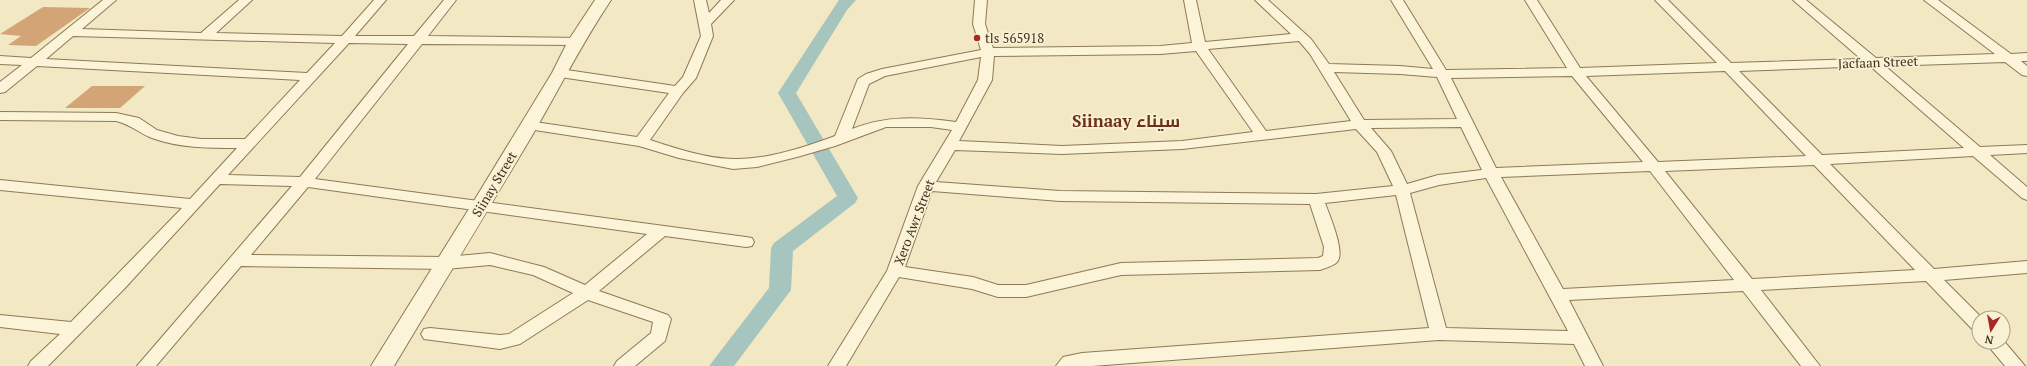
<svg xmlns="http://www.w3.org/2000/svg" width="2027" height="366" font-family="'PT Serif',Cairo,serif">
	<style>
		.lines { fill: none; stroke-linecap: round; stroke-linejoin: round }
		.canal { fill: #a6c5be; fill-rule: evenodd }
		.building { fill: #d3a476 }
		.minor-casing { stroke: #8e7958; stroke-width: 2 }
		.tertiary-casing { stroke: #8e7958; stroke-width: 2 }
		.minor { fill: #fcf4d8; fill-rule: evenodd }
		.tertiary { fill: #fcf4d8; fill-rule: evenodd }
		.poi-dot { fill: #a32b22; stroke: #f9f1d4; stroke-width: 1.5 }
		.labels { text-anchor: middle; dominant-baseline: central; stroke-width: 3.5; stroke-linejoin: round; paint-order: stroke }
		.poi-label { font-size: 13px; fill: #3d2f1d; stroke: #f9f1d4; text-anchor: start }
		.street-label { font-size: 13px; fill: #3d2f1d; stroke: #f9f1d4 }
		.district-label { font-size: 17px; font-weight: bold; fill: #6d3119; stroke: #f9f1d4 }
	</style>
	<rect width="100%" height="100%" fill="#f2e8c3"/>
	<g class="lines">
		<path class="canal" d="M839 0H856L847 10 796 93 858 198 855 203 793 251 791 290 734 366H709L769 288 771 248 774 243 837 196 778 93Z"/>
	</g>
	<path class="building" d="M43 7 90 8 36 46 8 45 21 36 0 34Z
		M92 86H145L120 108H65Z"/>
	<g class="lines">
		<defs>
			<path id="minor" d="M103 0H116L82 29 201 33 239 0H252L216 33 342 36 374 0H386L355 36H414L444 0H456L428 36 580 38 582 41 580 44 576 45 422 44 315 179 746 237 752 238 754 242 752 246 746 247 665 236 599 291 668 315 671 319 665 341 635 366H614L617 361 651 333 653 322 588 300 520 344 500 349 424 339 421 334 424 329 430 328 500 335 509 334 573 293 533 275 490 265 446 269 241 266 156 366H137L292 186 220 184 125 288 48 366H28L31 361 60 334 0 327V315L71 322 182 208 0 190V180L190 199 237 148C208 148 179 148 152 138 139 133 130 124 116 121L0 120V112L116 113 139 118 157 130 178 136 201 139H245L300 80 37 66 5 92 0 93V82L22 65 0 64V56L31 58ZM73 36 335 43 307 73 46 59ZM349 43 408 44 300 177 228 175ZM308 187 647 234 585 285 544 267 490 253 446 257 251 255Z
				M694 0H706L709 13 721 0H734L711 24 713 36 696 78 683 93 650 140C674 148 708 159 734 159 765 160 806 147 835 136L858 79 866 74 882 69 981 50 973 24 975 0H987L985 24 993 48 1160 46 1192 43 1184 0H1196L1205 42 1291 34 1255 0H1268L1311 39 1329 64 1400 66 1433 69 1391 0H1403L1446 70 1567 68 1525 0H1537L1580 68 1717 63 1655 0H1668L1731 63 1861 59 1793 0H1806L1876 58 1995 54 1924 0H1938L2011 54 2027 53V61H2021L2027 66V76L2022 75 2005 62 1885 66 1980 147 2027 145V153L1990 155 2027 187V200L2022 198 1973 156 1830 164 1934 269 2027 261V273L1944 280 1982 318H1979V332L1973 330 1926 281 1761 290 1820 366H1801L1743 291 1569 300 1603 366H1585L1574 344 1439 340 1092 366H1056L1063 357 1082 353 1429 328 1396 195 1325 203C1329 214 1346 253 1337 262 1333 266 1325 268 1320 270L1121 275 1026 297H998L972 289 899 277 846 366H828L887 271 918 186 952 130 931 127H886L835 146 797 157 757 167 733 169 679 158 639 146 528 129 523 128 521 125 523 122 528 121 637 137 669 93 560 77 553 73 560 69 675 86 683 77 701 36ZM1299 41 1310 54 1351 121 1266 131 1208 49ZM1196 51 1253 132 1182 141 1062 146 959 141 992 80 994 56 1160 54ZM981 57 978 80 956 122C919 117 887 115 852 129L869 84 885 76ZM1870 66 1964 148 1822 155 1739 71ZM1725 71 1806 156 1658 162 1586 76ZM1334 72 1400 74 1437 77 1457 119 1364 120ZM1572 76 1643 162 1496 168 1451 78ZM1461 127 1482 170 1438 175 1407 184 1391 151 1371 128ZM1356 129 1377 152 1393 186 1316 194 1060 191 936 182 955 150 1062 154 1182 149ZM1814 165 1915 270 1752 279 1665 171ZM1650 171 1734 280 1563 289 1501 177ZM1486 178 1568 331 1446 328 1410 193 1439 185ZM932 191 1060 201 1310 204 1324 247 1323 256 1318 258 1121 263 1026 285H998L973 277 905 267Z
				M2003 340 2025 366H2005L1985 342H2003Z"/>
			<path id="tertiary" d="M595 0H611C582 43 559 89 533 134 487 212 440 289 394 366H371L472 204 552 73 568 41Z"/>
		</defs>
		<use href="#minor" class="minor-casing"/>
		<use href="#tertiary" class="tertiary-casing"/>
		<use href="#minor" class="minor"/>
		<use href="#tertiary" class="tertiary"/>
	</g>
	<circle class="poi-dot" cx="977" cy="38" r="4"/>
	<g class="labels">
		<g class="poi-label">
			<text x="985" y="38">tls 565918</text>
		</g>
		<g class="street-label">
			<text transform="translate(1878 62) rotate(-2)">Jacfaan Street</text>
			<text transform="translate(494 184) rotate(-59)">Siinay Street</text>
			<text transform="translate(914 222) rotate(-69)">Xero Awr Street</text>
		</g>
		<g class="district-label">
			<text x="1126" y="120">Siinaay سيناء</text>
		</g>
	</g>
	<g transform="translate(1991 330) rotate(191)"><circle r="19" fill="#f9f1d4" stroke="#aea38b"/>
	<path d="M0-3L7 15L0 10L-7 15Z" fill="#a32b22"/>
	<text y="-6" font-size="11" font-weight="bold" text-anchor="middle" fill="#3d2f1d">N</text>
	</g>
</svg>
